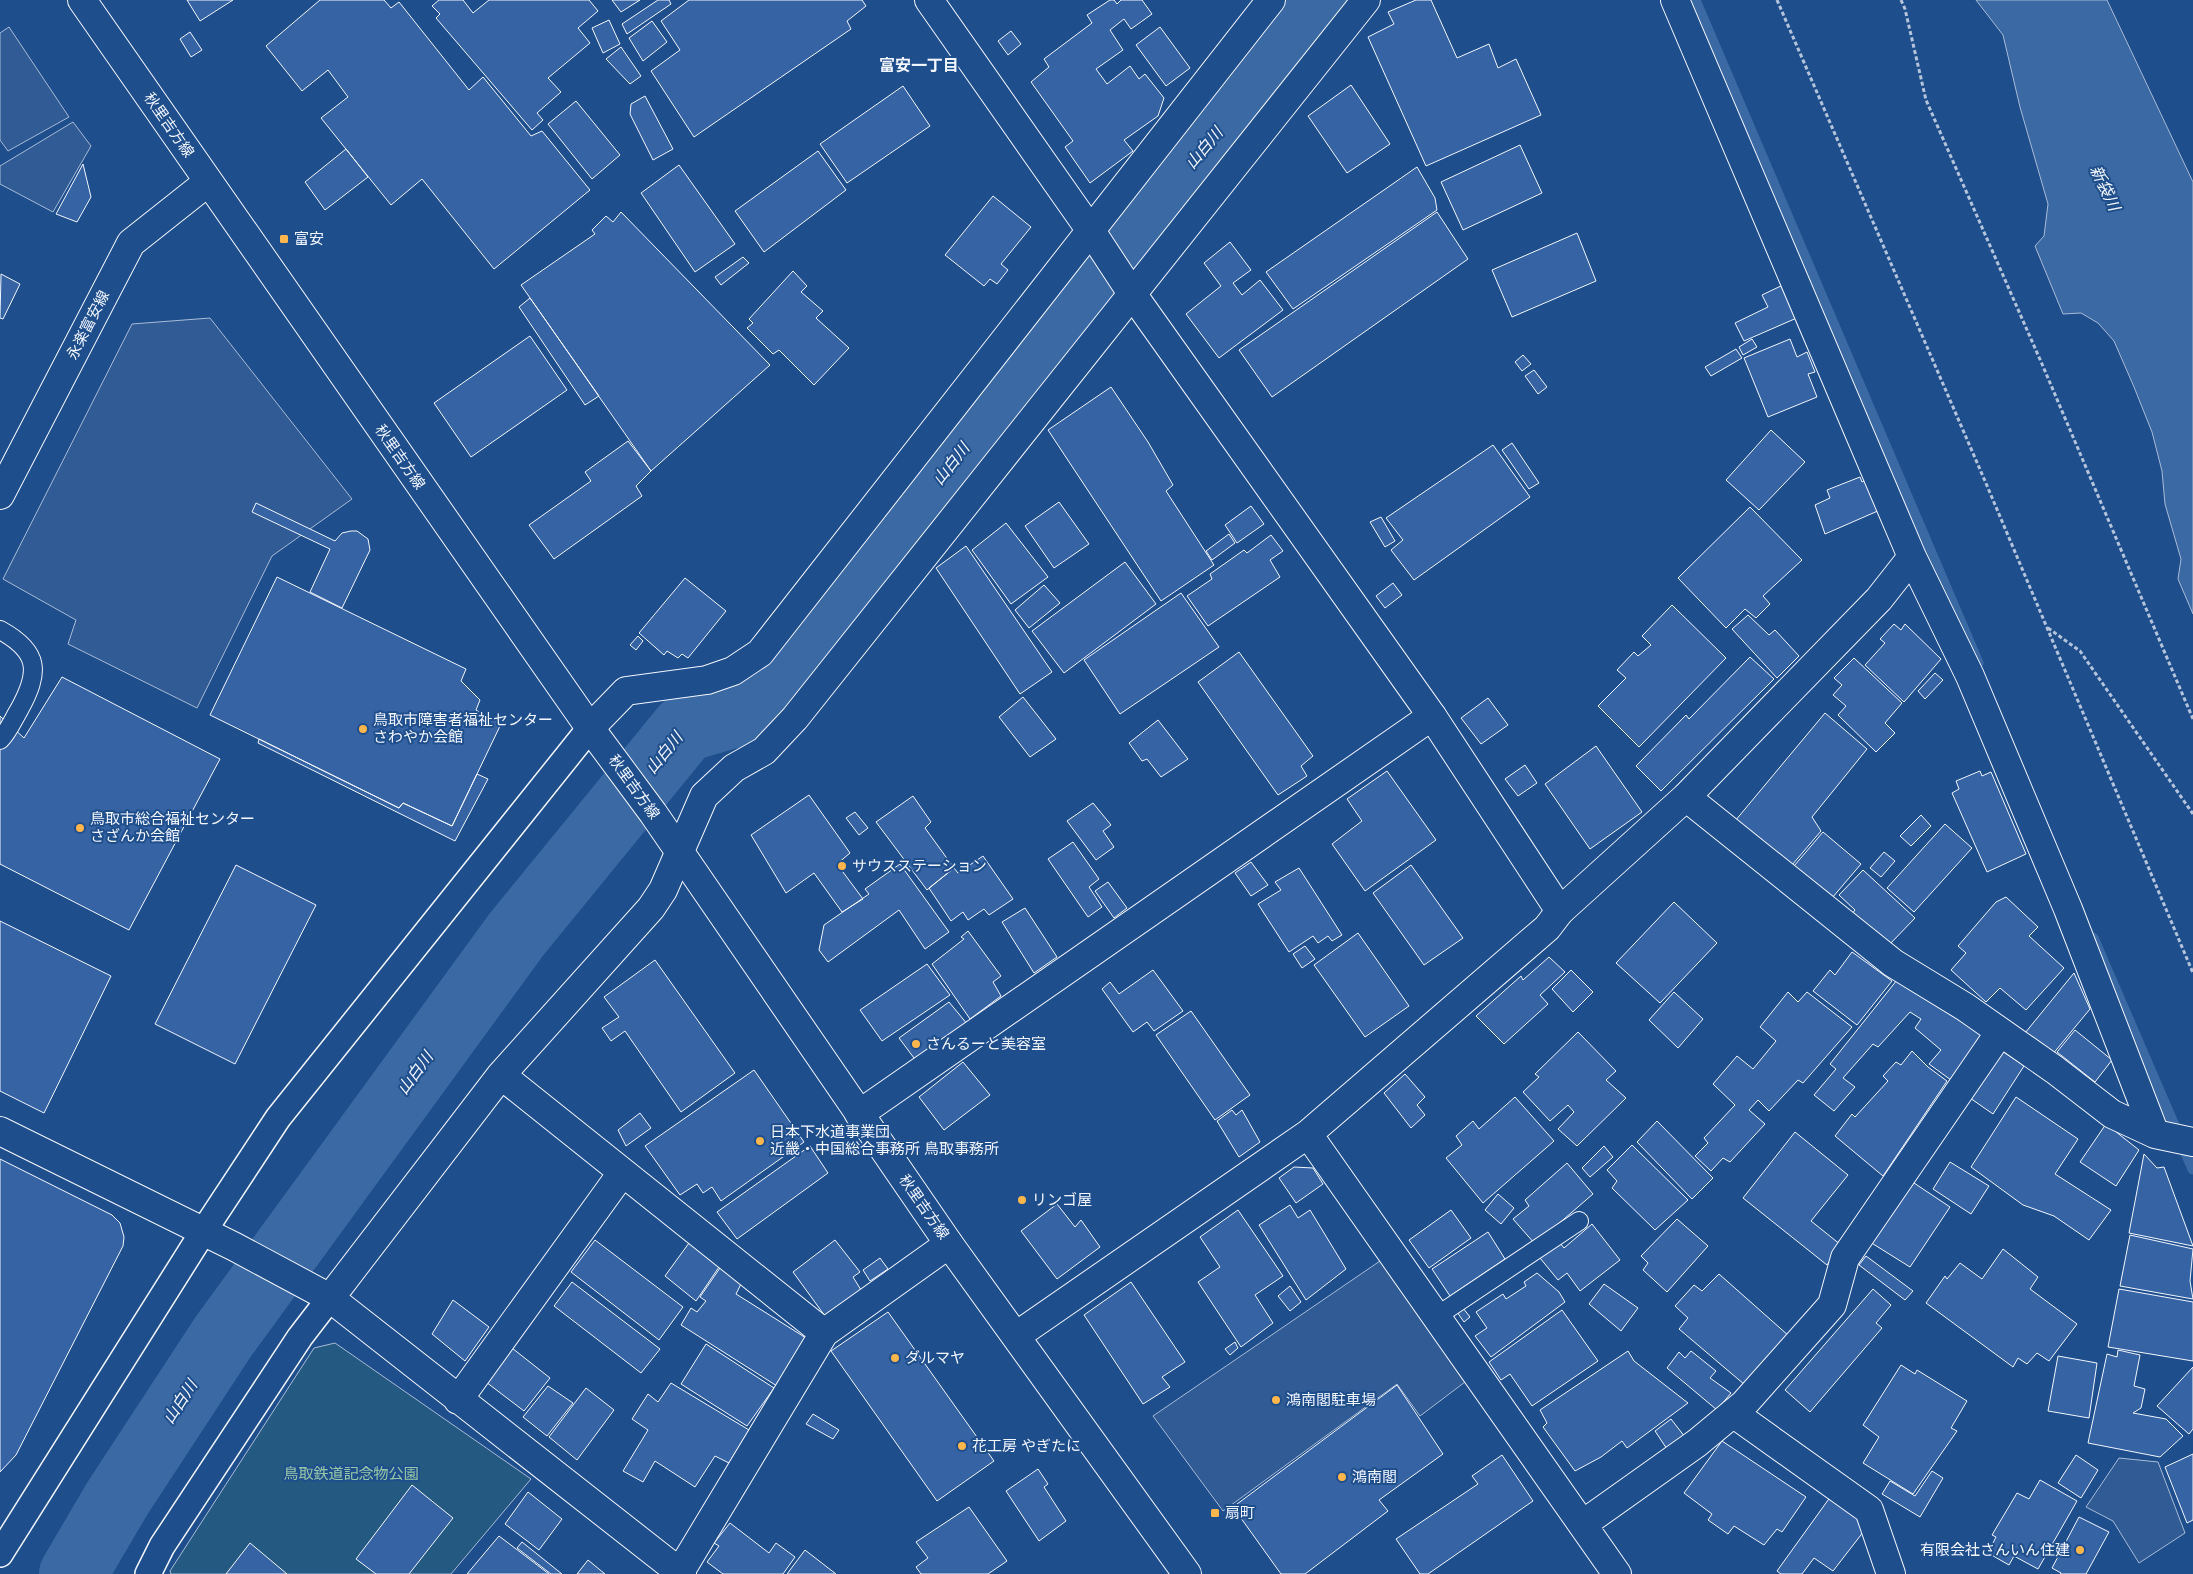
<svg xmlns="http://www.w3.org/2000/svg" width="2193" height="1574" font-family="'DM Sans','Noto Sans JP',sans-serif">
	<style>
		.green { fill: #245a82; stroke: #a8bbd7 }
		.parking { fill: #305b95; stroke: #a8bbd7 }
		.water { fill: #3b69a3; stroke: #a8bbd7 }
		.lines { fill: none; stroke-linecap: round; stroke-linejoin: round }
		.stream { stroke: #3b69a3; stroke-width: 11 }
		.river { stroke: #3b69a3; stroke-width: 68 }
		.building { fill: #3563a3; stroke: #f2f6ff }
		.service-casing { stroke: #f2f6ff; stroke-width: 20 }
		.pedestrian-casing { stroke: #f2f6ff; stroke-width: 28 }
		.minor-casing { stroke: #f2f6ff; stroke-width: 30 }
		.tertiary-casing { stroke: #f2f6ff; stroke-width: 30 }
		.primary-casing { stroke: #f2f6ff; stroke-width: 30 }
		.path { stroke: #b3c4dc; stroke-width: 3; stroke-dasharray: 4 2.5; stroke-linecap: butt }
		.service { stroke: #1f4e8c; stroke-width: 18 }
		.pedestrian { stroke: #1f4e8c; stroke-width: 25 }
		.minor { stroke: #1f4e8c; stroke-width: 28 }
		.tertiary { stroke: #1f4e8c; stroke-width: 28 }
		.primary { stroke: #1f4e8c; stroke-width: 28 }
		.poi-dot { fill: #ffb74d; stroke: #1f4e8c; stroke-width: 2 }
		.labels { text-anchor: middle; dominant-baseline: central; stroke-width: 4; stroke-linejoin: round; paint-order: stroke }
		.street-label { font-size: 15px; fill: #f2f6ff; stroke: #1f4e8c }
		.poi-label { font-size: 15px; fill: #f2f6ff; stroke: #1f4e8c; text-anchor: start }
		.park-label { font-size: 15px; fill: #97c8a6; stroke: #1f4e8c }
		.neighbourhood-label { font-size: 16px; font-weight: bold; fill: #f2f6ff; stroke: #1f4e8c }
		.water-label { font-size: 16px; font-style: italic; fill: #f2f6ff; stroke: #1f4e8c }
	</style>
	<rect width="100%" height="100%" fill="#1f4e8c"/>
	<path class="green" d="M335 1343 531 1479 451 1574H171L170 1571 314 1348Z"/>
	<path class="parking" d="M9 27 69 117 8 151 0 140V33Z
		M73 122 91 146 53 212 0 184V166Z
		M210 318 352 499 272 556 197 708 68 644 76 620 3 579 132 324Z
		M1380 1261 1465 1382 1420 1416 1397 1384 1223 1511 1153 1416Z
		M2119 1458 2158 1462 2185 1533 2139 1563 2113 1521 2086 1507Z"/>
	<path class="water" d="M1976 0H2107L2193 182V614L2178 579 2181 559 2165 504 2162 471 2152 432 2134 387 2114 341 2098 323 2081 313 2063 314 2035 246 2044 236 2048 204 2020 107 2003 35Z"/>
	<g class="lines">
		<path class="stream" d="M1695 0 1978 663
			M2093 938 2193 1169"/>
		<path class="river" d="M73 1574 117 1499 223 1337 516 935 685 728 763 705 1115 254 1264 77 1281 45 1317 0"/>
	</g>
	<path class="building" d="M187 0H233L200 21Z
		M320 0H384L391 8 399 2 469 90 483 77 531 136 542 131 590 190 494 269 422 179 391 205 321 118 348 97 328 70 302 91 266 46Z
		M439 0H463L473 13 489 0H589L598 11 578 28 590 43 548 78 561 92 537 113 543 120 532 130 436 18 440 14 432 6Z
		M612 0H640L621 12Z
		M658 0H669L671 4 627 34 622 24Z
		M689 0H862L866 6 847 21 851 29 694 137 651 71 680 50 661 21Z
		M1110 0H1114L1117 4 1121 0H1142L1152 14 1131 29 1124 19 1110 30 1123 50 1096 69 1107 84 1130 66 1139 79 1145 74 1164 98 1158 116 1124 140 1133 151 1090 183 1065 147 1073 141 1031 82 1049 67 1044 59 1092 23 1087 15Z
		M1416 0H1431L1457 58 1489 44 1498 68 1516 59 1541 115 1426 166 1368 37 1394 24 1388 12Z
		M609 20 620 44 603 53 592 28Z
		M652 21 667 42 643 61 629 38Z
		M1160 27 1190 68 1166 86 1136 45Z
		M1011 31 1021 44 1008 55 998 41Z
		M190 32 202 50 191 57 180 39Z
		M621 47 641 76 630 84 606 59Z
		M1351 85 1390 144 1347 173 1308 116Z
		M903 86 930 126 847 183 820 144Z
		M645 96 673 149 653 160 630 114 631 104Z
		M576 101 620 155 592 179 548 124Z
		M1520 145 1542 193 1463 230 1441 182Z
		M346 149 368 177 325 210 305 182Z
		M818 151 846 190 764 252 735 211Z
		M83 164 91 197 77 222 56 214Z
		M679 165 735 244 695 272 641 193Z
		M1417 167 1435 198 1437 210 1293 309 1266 272Z
		M993 196 1031 227 1001 264 1008 270 997 284 990 279 984 286 945 255Z
		M621 212 770 365 651 471 521 285 595 234 592 230 606 216 613 222Z
		M1437 212 1468 259 1272 397 1239 350Z
		M1577 233 1596 281 1512 317 1492 270Z
		M1230 242 1251 270 1233 283 1242 295 1260 280 1283 310 1219 358 1186 314 1221 286 1204 263Z
		M743 257 749 263 721 285 715 277Z
		M793 271 807 286 801 292 823 311 816 318 849 348 814 385 779 350 773 354 747 328 753 323 749 319Z
		M1 274 20 284 3 319 0 318Z
		M1783 285 1799 317 1744 341 1735 323 1768 307 1762 295Z
		M530 298 599 396 585 405 519 307Z
		M530 336 567 390 471 457 434 403Z
		M1752 339 1757 347 1743 355 1739 347Z
		M1790 339 1797 357 1807 352 1815 372 1808 374 1817 397 1768 417 1744 358Z
		M1736 349 1742 358 1711 376 1705 367Z
		M1523 355 1531 364 1522 371 1515 362Z
		M1534 370 1547 387 1538 394 1525 376Z
		M1111 387 1148 442 1173 485 1166 491 1214 565 1161 601 1048 430Z
		M1771 430 1805 462 1759 510 1726 480Z
		M628 441 651 471 636 486 642 496 554 559 529 525 591 481 585 472Z
		M1512 443 1539 483 1529 489 1502 450Z
		M1493 445 1530 497 1414 580 1391 550 1403 540 1386 518Z
		M1860 477 1862 482 1867 479 1880 510 1825 534 1815 505 1830 498 1827 490Z
		M1059 502 1089 544 1054 568 1025 526Z
		M256 503 335 541 342 533 351 531H357L368 539 370 550 342 608 310 592 330 549 252 512Z
		M1251 506 1264 524 1237 543 1225 525Z
		M1750 507 1802 560 1763 596 1770 604 1756 618 1745 609 1726 628 1678 578Z
		M1381 517 1395 541 1385 547 1370 522Z
		M1006 523 1048 577 1011 604 972 550Z
		M1229 534 1235 543 1212 560 1206 551Z
		M1271 535 1283 551 1270 560 1280 577 1208 626 1187 596 1212 579 1210 574 1244 550 1247 553Z
		M966 546 1052 672 1020 694 936 568Z
		M1125 562 1156 604 1064 673 1032 631Z
		M277 577 466 669 461 681 480 700 476 710 501 724 452 826 403 803 399 808 210 715Z
		M685 578 726 611 688 658 682 654 678 658 667 651 664 655 639 633Z
		M1393 583 1402 595 1385 608 1376 596Z
		M1044 585 1060 603 1029 628 1015 610Z
		M1181 593 1219 647 1120 714 1084 660Z
		M1672 605 1726 658 1639 747 1598 706 1626 678 1617 670 1634 652 1638 656 1651 645 1642 636Z
		M1748 615 1769 635 1775 630 1799 656 1777 678 1732 629Z
		M1894 624 1901 630 1905 624 1941 659 1904 702 1865 665 1885 643 1880 639Z
		M638 636 643 641 636 650 630 645Z
		M1239 652 1313 756 1301 766 1307 776 1278 795 1198 682Z
		M1750 657 1774 679 1661 791 1636 766 1686 715 1689 719Z
		M1854 658 1902 703 1885 723 1895 733 1876 752 1838 715 1846 706 1833 695 1842 685 1834 678Z
		M1935 673 1943 680 1925 699 1918 691Z
		M62 677 220 759 129 930 0 864V716L24 738Z
		M1023 697 1056 739 1030 757 999 717Z
		M1488 698 1508 725 1481 744 1461 718Z
		M1825 713 1867 749 1812 817 1821 831 1792 865 1735 821Z
		M1158 720 1188 759 1161 777 1147 759 1142 761 1129 743Z
		M259 739 399 808 403 803 452 826 477 774 488 779 455 841 258 743Z
		M1596 746 1642 812 1590 849 1545 784Z
		M1525 765 1537 783 1518 796 1505 779Z
		M1387 771 1436 840 1365 891 1332 844 1362 821 1347 799Z
		M1980 771 1982 776 1991 772 2026 854 1987 872 1952 793 1959 789 1956 781Z
		M809 795 850 853 837 864 863 899 842 912 814 873 786 893 751 835Z
		M913 796 931 822 925 828 954 868 927 890 876 822Z
		M1093 803 1111 825 1103 831 1114 847 1096 860 1067 821Z
		M855 812 868 828 859 835 846 818Z
		M1921 815 1931 826 1911 846 1900 836Z
		M1945 824 1972 848 1914 912 1887 888Z
		M1823 832 1861 864 1832 898 1794 866Z
		M1073 842 1099 879 1089 887 1102 907 1088 917 1048 859Z
		M1884 852 1895 861 1881 877 1870 868Z
		M983 856 1013 899 989 915 984 909 968 920 963 912 951 921 929 888 954 868 958 873Z
		M1251 862 1268 885 1251 896 1235 873Z
		M900 864 949 932 925 949 899 910 828 962 819 950 824 925 869 894 865 889Z
		M236 865 316 905 235 1064 155 1024Z
		M1411 865 1463 938 1424 965 1373 893Z
		M1299 868 1342 935 1332 941 1328 936 1318 943 1313 936 1289 952 1258 904 1281 890 1275 882Z
		M1863 870 1915 918 1889 945 1851 915 1855 910 1839 895Z
		M1108 882 1127 908 1114 918 1095 891Z
		M2006 897 2038 927 2029 936 2064 968 2026 1010 2000 988 1986 1002 1951 970 1966 953 1958 946 1996 902Z
		M1674 902 1717 943 1660 1003 1616 963Z
		M1025 908 1057 957 1034 973 1002 922Z
		M0 921 111 976 44 1113 0 1091Z
		M968 931 1001 976 993 982 1001 996 970 1019 932 964 964 939 961 937Z
		M1358 933 1409 1006 1365 1037 1314 965Z
		M1305 946 1315 959 1302 968 1293 954Z
		M1852 952 1892 981 1857 1025 1813 991 1830 970 1835 975Z
		M1549 957 1565 972 1540 995 1548 1004 1504 1044 1476 1016 1521 976 1523 980Z
		M655 960 735 1073 681 1112 625 1031 611 1041 602 1028 619 1017 604 997Z
		M927 964 950 995 882 1041 860 1010Z
		M1153 970 1183 1011 1154 1031 1147 1022 1133 1032 1102 989 1110 982 1119 994Z
		M1571 970 1593 992 1573 1012 1552 989Z
		M2074 973 2090 1009 2052 1055 2025 1033Z
		M1897 980 1982 1035 1951 1080 1929 1064 1941 1050 1915 1028 1921 1019 1910 1012 1878 1047 1873 1044 1843 1078 1855 1087 1834 1111 1814 1095 1836 1069 1830 1064Z
		M1674 992 1703 1019 1678 1048 1649 1020Z
		M1788 992 1798 1002 1807 992 1852 1027 1803 1083 1798 1080 1769 1111 1758 1100 1749 1110 1765 1124 1730 1162 1723 1158 1711 1171 1695 1156 1708 1143 1704 1138 1735 1105 1713 1084 1737 1056 1753 1069 1776 1041 1760 1027Z
		M949 1002 968 1025 917 1062 899 1038Z
		M1191 1011 1250 1095 1215 1120 1156 1035Z
		M2075 1030 2112 1060 2095 1082 2057 1052Z
		M1578 1032 1616 1071 1606 1080 1626 1098 1577 1146 1558 1129 1574 1112 1568 1105 1550 1121 1523 1092 1539 1077 1535 1074Z
		M1912 1051 1928 1067 1947 1081 1883 1176 1835 1136 1852 1114 1855 1117 1888 1081 1883 1076 1896 1062 1901 1065Z
		M2002 1051 2024 1066 1993 1114 1970 1098Z
		M963 1062 990 1095 944 1130 919 1097Z
		M754 1070 804 1142 721 1201 712 1187 703 1193 697 1184 680 1195 645 1146Z
		M1405 1074 1425 1097 1417 1105 1425 1115 1411 1128 1384 1093Z
		M1515 1097 1554 1141 1483 1203 1446 1158 1462 1145 1456 1136 1473 1121 1479 1129Z
		M2016 1097 2078 1139 2055 1174 2111 1210 2089 1240 2054 1216 2023 1205 1971 1167Z
		M1232 1110 1236 1115 1242 1110 1260 1142 1239 1157 1217 1121Z
		M640 1113 651 1128 626 1146 618 1130Z
		M1657 1121 1713 1178 1692 1199 1637 1142Z
		M2106 1124 2139 1150 2116 1186 2080 1162Z
		M1795 1132 1848 1175 1811 1221 1841 1245 1827 1265 1743 1198Z
		M1632 1145 1688 1200 1655 1230 1612 1188 1617 1181 1607 1170Z
		M810 1146 828 1173 737 1239 717 1212Z
		M1604 1146 1613 1157 1590 1177 1582 1168Z
		M2144 1154 2157 1168 2164 1167 2193 1246 2129 1233Z
		M0 1159 112 1215 120 1223 124 1237 123 1246 16 1455 0 1472Z
		M1950 1162 1989 1186 1971 1214 1933 1189Z
		M1567 1163 1593 1194 1535 1244 1513 1219 1529 1206 1525 1200Z
		M1294 1167 1313 1168 1323 1184 1296 1203 1279 1178Z
		M1911 1181 1950 1207 1910 1267 1870 1242Z
		M1498 1194 1514 1208 1501 1224 1485 1210Z
		M1057 1204 1075 1227 1081 1220 1100 1247 1057 1279 1021 1231Z
		M1290 1205 1298 1218 1310 1210 1346 1269 1306 1300 1259 1225Z
		M1238 1210 1283 1276 1255 1295 1273 1323 1241 1347 1198 1282 1220 1267 1200 1237Z
		M1451 1210 1471 1238 1429 1268 1409 1240Z
		M1677 1219 1708 1246 1667 1292 1643 1270 1648 1263 1641 1256Z
		M1592 1224 1620 1260 1580 1291 1567 1273 1558 1280 1540 1258 1559 1242 1564 1248Z
		M1488 1232 1505 1259 1450 1296 1432 1269Z
		M2130 1235 2193 1249 2190 1281 2193 1299 2120 1286Z
		M595 1240 683 1307 659 1340 571 1272Z
		M835 1240 860 1272 853 1277 861 1290 825 1316 793 1272Z
		M689 1243 719 1267 696 1301 665 1276Z
		M2003 1249 2038 1277 2030 1289 2077 1324 2049 1361 2037 1353 2027 1364 2018 1358 2013 1367 1926 1303 1945 1276 1947 1279 1960 1263 1982 1279Z
		M1866 1256 1913 1291 1905 1300 1859 1265Z
		M880 1258 888 1269 870 1281 863 1270Z
		M720 1268 741 1284 736 1294 806 1338 777 1386 681 1325 691 1308 697 1312 706 1301 700 1297Z
		M1537 1273 1559 1292 1565 1302 1491 1357 1475 1336 1487 1328 1476 1312 1503 1294 1506 1299 1526 1286 1524 1282Z
		M1719 1274 1789 1336 1745 1385 1679 1329 1688 1318 1675 1306 1694 1285 1702 1291Z
		M572 1282 660 1349 641 1373 554 1306Z
		M1131 1282 1185 1362 1162 1377 1170 1387 1143 1404 1084 1315Z
		M1604 1284 1638 1308 1621 1331 1589 1304Z
		M1290 1286 1301 1302 1290 1311 1278 1296Z
		M1873 1289 1891 1305 1876 1323 1882 1328 1810 1412 1785 1390Z
		M2119 1289 2193 1302V1361L2108 1347Z
		M453 1300 489 1327 465 1361 432 1334Z
		M1463 1308 1470 1317 1464 1322 1457 1312Z
		M1562 1310 1598 1361 1532 1406 1510 1374 1501 1380 1489 1362Z
		M888 1312 994 1461 937 1501 831 1351Z
		M1235 1342 1238 1348 1230 1355 1225 1349Z
		M706 1344 774 1388 747 1426 681 1384Z
		M512 1348 550 1378 524 1411 486 1382Z
		M2118 1350 2140 1355 2134 1386 2145 1389 2141 1408 2133 1413 2166 1419 2183 1436 2160 1457 2088 1443 2107 1354 2117 1357Z
		M1628 1351 1634 1361 1688 1403 1627 1448 1622 1441 1601 1457 1575 1471 1543 1427 1547 1423 1540 1410Z
		M1691 1351 1716 1371 1710 1378 1731 1393 1717 1410 1667 1368 1679 1352 1685 1358Z
		M2058 1356 2097 1363 2089 1418 2048 1411Z
		M1901 1365 1915 1374 1917 1370 1967 1401 1951 1428 1957 1431 1913 1494 1863 1463 1879 1437 1863 1425Z
		M2193 1367V1429L2189 1434 2157 1406Z
		M671 1383 749 1430 729 1463 715 1456 695 1487 655 1461 643 1482 623 1471 648 1430 632 1419 648 1394 658 1402Z
		M1397 1385 1443 1454 1379 1500 1388 1511 1305 1574H1281L1233 1507Z
		M548 1386 573 1403 547 1436 523 1417Z
		M586 1388 614 1410 577 1460 549 1437Z
		M813 1414 839 1430 833 1439 806 1424Z
		M1671 1419 1685 1437 1667 1449 1655 1431Z
		M1722 1441 1806 1497 1782 1532 1777 1529 1764 1545 1734 1526 1728 1534 1708 1520 1712 1514 1684 1493Z
		M2193 1454V1520L2187 1523 2165 1467Z
		M1502 1455 1533 1501 1428 1574H1420L1396 1539 1478 1484 1472 1476Z
		M2076 1455 2098 1470 2081 1498 2058 1483Z
		M1038 1469 1048 1484 1044 1487 1066 1521 1039 1541 1006 1491Z
		M1932 1471 1943 1478 1920 1517 1882 1494 1890 1481 1915 1496Z
		M2040 1480 2077 1501 2038 1569 2014 1556 2009 1565 1988 1553 1996 1537 1992 1535 2017 1493 2029 1499Z
		M412 1485 453 1518 409 1574H376L356 1559Z
		M528 1492 562 1519 539 1550 505 1524Z
		M1831 1496 1859 1515 1864 1531 1833 1571 1814 1558 1802 1574H1781L1777 1571Z
		M969 1507 1007 1561 988 1574H921L916 1567 928 1558 916 1542Z
		M2079 1517 2109 1532 2086 1574H2060L2061 1573 2052 1568Z
		M730 1523 769 1553 776 1543 795 1557 783 1574H723L707 1562 719 1546 714 1543Z
		M499 1536 549 1574H467Z
		M522 1542 562 1574H551L517 1548Z
		M250 1543 287 1574H226Z
		M805 1550 836 1574H787Z
		M588 1560 605 1574H577Z"/>
	<g class="lines">
		<defs>
			<path id="service" d="M0 630C40 652 40 672 19 710 13 720 8 732 0 740
				M1437 1316 1579 1221"/>
			<path id="pedestrian" d="M0 1554 203 1232 278 1118 590 728
				M148 1574 162 1546 300 1337 330 1298"/>
			<path id="minor" d="M1675 0 1912 557 1970 676 2068 909 2155 1134
				M590 728 626 691 707 680 733 671 760 653 1271 0
				M1686 797 1893 963 1965 1007 2055 1070 2112 1114 2155 1134 2193 1142
				M501 1075 824 1333
				M859 1114 1432 716
				M0 1131 235 1247 330 1298 682 1574
				M1308 1134 1617 1574
				M330 1298 501 1075 651 908 663 890 704 796 734 768 764 751 795 718 1366 0
				M1016 1336 1308 1134 1547 928 1560 911 1686 797 1879 599 1912 557
				M458 1400 622 1173
				M1733 1413 1869 1510 1891 1574
				M1583 1524 1697 1443 1744 1404 1832 1305 1845 1258 2000 1032
				M680 1572 824 1333 949 1244"/>
			<path id="tertiary" d="M929 0 1091 231 1133 295 1432 716 1560 911
				M0 495 131 243 208 182"/>
			<path id="primary" d="M82 0 590 728 653 813 949 1244 1187 1574"/>
		</defs>
		<use href="#service" class="service-casing"/>
		<use href="#pedestrian" class="pedestrian-casing"/>
		<use href="#minor" class="minor-casing"/>
		<use href="#tertiary" class="tertiary-casing"/>
		<use href="#primary" class="primary-casing"/>
		<path class="path" d="M1777 0 1985 481 2193 973
			M1901 0 1905 9 1926 100 2042 364 2193 719
			M2048 628 2080 651 2193 814"/>
		<use href="#service" class="service"/>
		<use href="#pedestrian" class="pedestrian"/>
		<use href="#minor" class="minor"/>
		<use href="#tertiary" class="tertiary"/>
		<use href="#primary" class="primary"/>
	</g>
	<g class="poi-dot">
		<rect x="279" y="234" width="10" height="10" rx="2.5"/>
		<circle cx="363" cy="729" r="5"/>
		<circle cx="80" cy="828" r="5"/>
		<circle cx="842" cy="866" r="5"/>
		<circle cx="916" cy="1044" r="5"/>
		<circle cx="760" cy="1141" r="5"/>
		<circle cx="1022" cy="1200" r="5"/>
		<circle cx="895" cy="1358" r="5"/>
		<circle cx="1276" cy="1400" r="5"/>
		<circle cx="962" cy="1446" r="5"/>
		<circle cx="1342" cy="1477" r="5"/>
		<rect x="1210" y="1508" width="10" height="10" rx="2.5"/>
		<circle cx="2080" cy="1550" r="5"/>
	</g>
	<g class="labels">
		<g class="street-label">
			<text transform="translate(169 125) rotate(55)">秋里吉方線</text>
			<text transform="translate(88 325) rotate(-63)">永楽富安線</text>
			<text transform="translate(400 457) rotate(55)">秋里吉方線</text>
			<text transform="translate(634 787) rotate(54)">秋里吉方線</text>
			<text transform="translate(924 1207) rotate(55)">秋里吉方線</text>
		</g>
		<g class="poi-label">
			<text x="294" y="239">富安</text>
			<text x="373" y="720">鳥取市障害者福祉センター<tspan x="373" dy="17">さわやか会館</tspan></text>
			<text x="90" y="819">鳥取市総合福祉センター<tspan x="90" dy="17">さざんか会館</tspan></text>
			<text x="852" y="866">サウスステーション</text>
			<text x="926" y="1044">さんるーと美容室</text>
			<text x="770" y="1132">日本下水道事業団<tspan x="770" dy="17">近畿・中国総合事務所 鳥取事務所</tspan></text>
			<text x="1032" y="1200">リンゴ屋</text>
			<text x="905" y="1358">ダルマヤ</text>
			<text x="1286" y="1400">鴻南閣駐車場</text>
			<text x="972" y="1446">花工房 やぎたに</text>
			<text x="1352" y="1477">鴻南閣</text>
			<text x="1225" y="1513">扇町</text>
			<text x="2070" y="1550" text-anchor="end">有限会社さんいん住建</text>
		</g>
		<g class="park-label">
			<text x="351" y="1474">鳥取鉄道記念物公園</text>
		</g>
		<g class="neighbourhood-label">
			<text x="919" y="65">富安一丁目</text>
		</g>
		<g class="water-label">
			<text transform="translate(1204 148) rotate(-50)">山白川</text>
			<text transform="translate(2105 188) rotate(65)">新袋川</text>
			<text transform="translate(951 464) rotate(-52)">山白川</text>
			<text transform="translate(664 753) rotate(-51)">山白川</text>
			<text transform="translate(415 1073) rotate(-54)">山白川</text>
			<text transform="translate(180 1402) rotate(-57)">山白川</text>
		</g>
	</g>
</svg>
